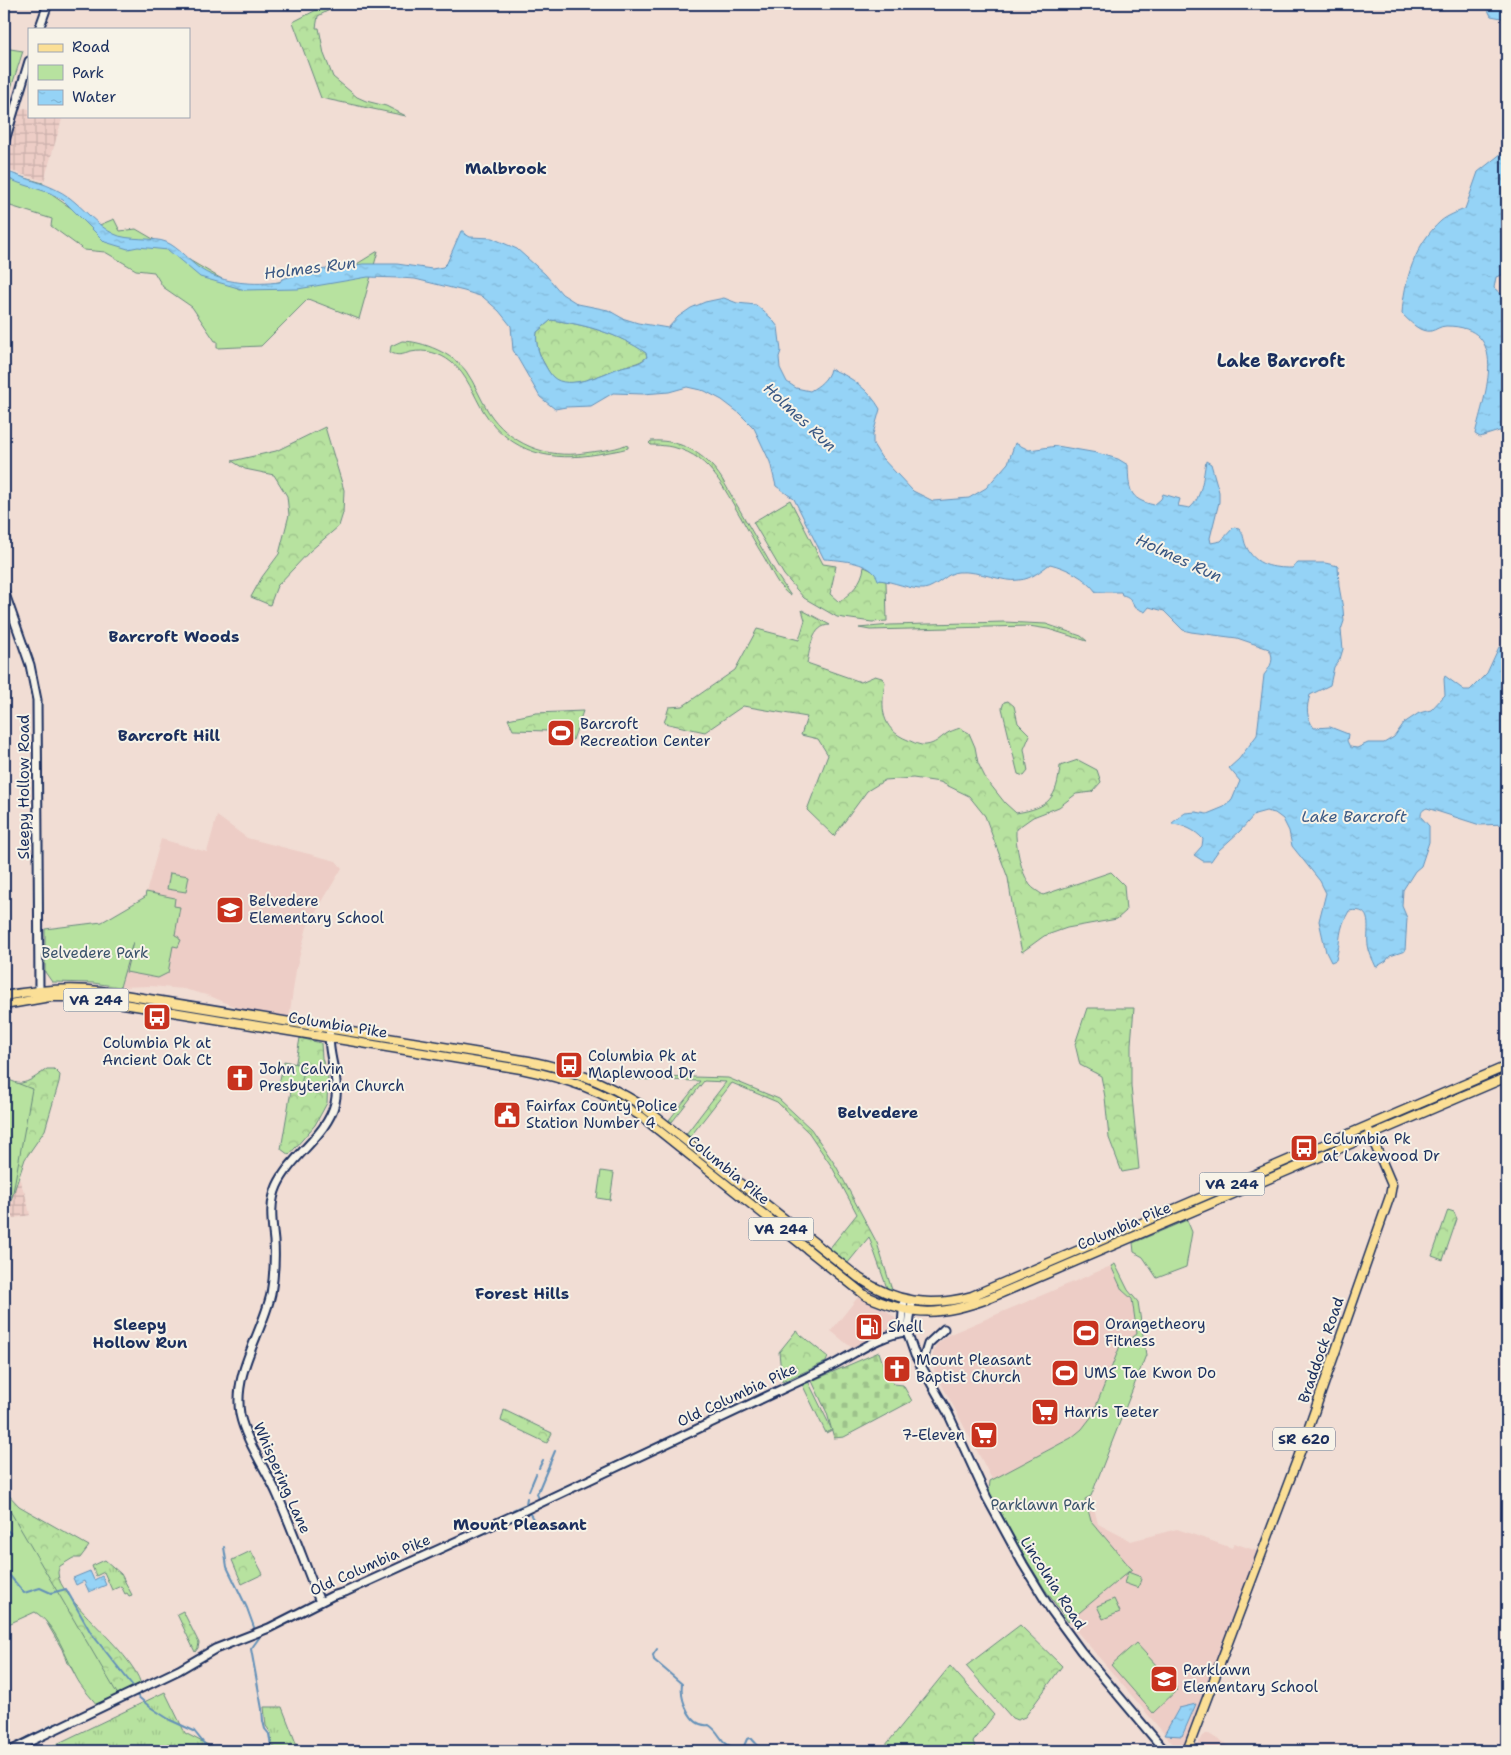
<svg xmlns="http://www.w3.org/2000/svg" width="1511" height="1755" font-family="'Shantell Sans',sans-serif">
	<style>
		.built { fill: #edcdc6 }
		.industrial { fill: url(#industrial-grid) }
		.grass { fill: url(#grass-tufts); stroke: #69887e }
		.forest { fill: url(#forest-crowns); stroke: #69887e }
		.cemetery { fill: url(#cemetery-stones); stroke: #69887e }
		.park { fill: #b7e29f; stroke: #69887e }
		.water { fill: url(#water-ripples); stroke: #6491b9; fill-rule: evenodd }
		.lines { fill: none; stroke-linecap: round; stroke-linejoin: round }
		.stream { stroke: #6491b9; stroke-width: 2 }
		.secondary-casing { stroke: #1b2f5e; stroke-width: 11 }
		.primary-casing { stroke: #1b2f5e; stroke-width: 11 }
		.secondary { stroke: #f7f3e8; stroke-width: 7 }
		.primary { stroke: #fbdf96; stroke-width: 8 }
		.labels { text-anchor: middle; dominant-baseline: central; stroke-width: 4; stroke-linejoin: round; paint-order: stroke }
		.shield { fill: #f7f3e8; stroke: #5d6a87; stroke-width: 1 }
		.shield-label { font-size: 14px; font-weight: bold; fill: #1b2f5e }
		.poi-label { font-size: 15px; fill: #1b2f5e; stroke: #f7f3e8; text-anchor: start }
		.street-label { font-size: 15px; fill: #1b2f5e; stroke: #f7f3e8 }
		.park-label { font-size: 15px; fill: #3a536b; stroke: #f7f3e8 }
		.neighbourhood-label { font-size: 16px; font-weight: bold; fill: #1b2f5e; stroke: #f7f3e8 }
		.water-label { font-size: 16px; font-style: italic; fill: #3a5884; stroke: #f7f3e8 }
		.quarter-label { font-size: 18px; font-weight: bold; fill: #1b2f5e; stroke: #f7f3e8 }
	</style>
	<defs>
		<pattern id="industrial-grid" width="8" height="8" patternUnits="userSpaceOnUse" patternTransform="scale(1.25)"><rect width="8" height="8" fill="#edcdc6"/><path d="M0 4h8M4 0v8" fill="none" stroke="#cbb0ac"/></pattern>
		<pattern id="grass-tufts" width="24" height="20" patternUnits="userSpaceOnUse" patternTransform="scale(1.25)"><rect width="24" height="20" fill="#b7e29f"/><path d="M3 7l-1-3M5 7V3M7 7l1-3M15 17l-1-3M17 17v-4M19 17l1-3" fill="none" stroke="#9dc28b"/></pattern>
		<pattern id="forest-crowns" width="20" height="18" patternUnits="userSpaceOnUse" patternTransform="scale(1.25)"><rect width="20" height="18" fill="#b7e29f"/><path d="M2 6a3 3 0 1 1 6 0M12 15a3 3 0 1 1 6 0" fill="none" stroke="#9dc28b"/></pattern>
		<pattern id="cemetery-stones" width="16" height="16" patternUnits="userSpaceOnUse" patternTransform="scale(1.25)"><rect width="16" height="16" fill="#b7e29f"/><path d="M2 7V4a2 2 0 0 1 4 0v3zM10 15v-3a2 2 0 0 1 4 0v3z" fill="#9dc28b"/></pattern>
		<pattern id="water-ripples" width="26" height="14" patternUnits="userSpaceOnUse" patternTransform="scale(1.25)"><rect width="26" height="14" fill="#95d3f6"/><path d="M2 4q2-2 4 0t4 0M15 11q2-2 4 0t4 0" fill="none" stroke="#80b5d5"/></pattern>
	</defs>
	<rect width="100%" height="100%" fill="#f1ddd4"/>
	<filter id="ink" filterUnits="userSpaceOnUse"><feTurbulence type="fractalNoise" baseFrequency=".02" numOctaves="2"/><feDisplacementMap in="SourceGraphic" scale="10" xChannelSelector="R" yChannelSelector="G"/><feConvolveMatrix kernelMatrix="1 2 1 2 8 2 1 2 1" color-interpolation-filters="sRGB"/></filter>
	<g filter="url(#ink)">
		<path class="built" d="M217 816 247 838 336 861 342 868 307 927 296 970 289 1018 240 1009 210 996 184 989 151 986 120 987 161 839 207 852Z
			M1111 1266 1122 1290 1132 1299 1137 1334 1098 1400 1092 1416 1084 1427 1071 1438 993 1481 934 1370 932 1358 936 1345 948 1335Z
			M858 1297 887 1311 895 1318 897 1326 852 1348 831 1331Z
			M1091 1496 1098 1524 1131 1541 1177 1529 1232 1548 1234 1543 1260 1552 1183 1751H1179L1056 1607 1014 1538Z
			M1205 1734H1209L1237 1751H1196L1201 1737Z"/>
		<path class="industrial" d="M25 108 29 109V116H54L62 119 44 181 4 169 17 116 19 110Z
			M19 1178 26 1197 30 1215 4 1220Z"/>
		<path class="grass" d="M402 341C423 341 453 354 466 371 475 384 480 398 488 411 509 444 547 459 584 453 597 451 614 450 625 445L628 446V448C618 451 608 452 598 454 552 462 511 454 484 412 473 395 468 375 451 362 440 353 425 349 411 352 403 354 398 357 390 352L391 346Z
			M651 441C681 439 706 454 722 479L777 575 791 596C779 589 772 572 765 559 755 543 746 526 736 509 715 471 699 445 651 445L649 443Z
			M1004 622 1046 624 1081 636 1087 641 1048 629 1029 626 870 630 859 628 890 625Z
			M105 1560 121 1574 132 1595 129 1596 127 1593 125 1594 121 1586 112 1590 104 1572 96 1576 92 1566Z
			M165 1692 185 1733 220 1751H42Z
			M264 1707H282L299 1751H279L272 1745 271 1733 266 1726Z"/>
		<path class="forest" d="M328 4H335L337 6 318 16 316 28H319L324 54 333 77 357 97 366 101 386 106 406 116 321 98 293 22Z
			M551 320C584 324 619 334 647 353V357C638 365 629 364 619 368 603 374 568 391 553 378 550 374 547 369 545 365 539 355 535 343 537 332Z
			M325 427 344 490 343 513 339 526 310 551 277 586 270 605 251 597 262 577 279 554 289 515 287 496 274 475 245 469 232 461 276 451Z
			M790 500 823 564 836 566 830 594 839 602C851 593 862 583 864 567 871 570 876 572 879 580L886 581 887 621 872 622 837 617 804 598 784 575 753 522Z
			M802 610 830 625C812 625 810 649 807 663L861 682 875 676 882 678 885 682C881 707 880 729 908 740 913 742 920 746 926 745 935 744 939 739 946 734 950 731 955 730 960 728L969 733 975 747 978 763 986 779 1005 803 1016 813C1049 808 1057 798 1060 766L1078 760 1097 770 1101 782 1092 792 1076 794 1059 807 1033 817 1016 829C1015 844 1021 873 1030 885 1033 889 1039 892 1043 895L1111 872 1124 885 1126 911 1117 919 1067 928 1044 936 1022 952 1014 916 1008 878 985 816 969 796 940 782 913 778 885 780 867 791 834 836 807 810 828 755 818 739 801 735 807 717 743 706 705 732 664 723 669 707 683 706 735 670 757 629 799 640 805 620Z
			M1008 701 1014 706 1018 723 1030 735 1024 749 1028 771 1024 776 1018 774 1016 766 1002 708 1004 702Z
			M583 711 573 740 548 731 513 730 508 719 536 713Z
			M1087 1008H1134L1131 1044V1086L1139 1169 1122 1172 1109 1138 1105 1097 1101 1076 1080 1065 1075 1044Z
			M300 1038 321 1043 322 1058 328 1078 327 1103 315 1125 289 1155 281 1149Z
			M47 1069H54L60 1075 59 1082 45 1130 25 1159 4 1221V1080C23 1088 31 1080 47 1069Z
			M624 1075 728 1078 779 1099 811 1129 836 1166 877 1243 893 1293 888 1291 869 1237 847 1264 829 1249 857 1214 832 1167 809 1133 777 1102 732 1083 690 1137 686 1134 726 1082 704 1081 672 1122 669 1120 700 1081 625 1079Z
			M1448 1210 1454 1212 1457 1219 1443 1260 1432 1256Z
			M796 1331 828 1357 826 1362 782 1382 779 1352Z
			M808 1381 832 1430 826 1433 802 1384Z
			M504 1410 552 1433 547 1443 501 1421Z
			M4 1490 19 1506 89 1546 80 1558H73L60 1566C59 1567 58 1572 58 1573 58 1599 131 1649 141 1684 131 1686 124 1694 114 1696 97 1688 77 1684 70 1665L67 1663 62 1649 44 1618 4 1589Z
			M251 1551 263 1574 242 1584 232 1560Z
			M183 1611 199 1643 198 1648 195 1652 177 1614Z
			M1020 1625 1062 1666 1025 1717 1017 1720 1012 1718 966 1666Z
			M950 1666 994 1715 973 1742 978 1751H881Z"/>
		<path class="cemetery" d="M879 1352 887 1376 894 1384 903 1385 912 1401 844 1437 834 1438 827 1413 812 1381Z"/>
		<path class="park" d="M4 48 23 51 4 110Z
			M4 172 43 183 42 188 97 226 114 219 120 231 136 229 239 289 347 270 378 251 359 319 308 299 261 346 217 348V341H215L192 307 163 287 154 272 136 270 105 252 84 250 51 226 52 219 4 204Z
			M170 873 189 876 186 892 167 889Z
			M146 892 175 898 174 906 180 907 175 935 179 937V939L181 940 178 947 173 946 168 973 158 978 126 972 133 942 120 987 93 983 52 982 45 972V929L102 922 145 897Z
			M284 1061 305 1066 300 1089 279 1084Z
			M4 1078 32 1089 13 1192 4 1215Z
			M601 1171 614 1173 610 1200 597 1198Z
			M1187 1220 1192 1232 1186 1267 1157 1278 1143 1257 1134 1252 1133 1243Z
			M1115 1264 1128 1290 1138 1302 1146 1355 1091 1496 1085 1499 1091 1521 1130 1567 1132 1569 1128 1572 1141 1577V1579L1138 1588 1124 1583 1128 1572 1068 1622 1044 1588 1006 1526 989 1491 990 1481 1071 1438 1082 1429 1092 1416 1120 1346 1137 1334 1132 1299 1122 1290 1111 1266Z
			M4 1503 6 1504 118 1695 97 1705C90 1696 81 1687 76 1677 66 1657 55 1624 35 1612L4 1626Z
			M1114 1599 1120 1612 1103 1619 1097 1606Z
			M1136 1643 1178 1689 1153 1713 1111 1665Z"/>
		<path class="water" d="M1485 4H1507V19L1491 16Z
			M1507 149V273L1496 277 1494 288 1507 299V431H1499L1480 437 1475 434C1485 393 1511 326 1446 326 1440 326 1436 330 1431 331 1419 333 1410 321 1402 314 1404 281 1415 244 1441 221 1447 216 1457 212 1465 209L1478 172Z
			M4 170C26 180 50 183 70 198 83 208 99 227 114 234 127 241 155 237 166 242 180 248 189 262 202 270 224 284 255 285 280 282L282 279 312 271 363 264H397L432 269 443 267 447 263 461 231H464L465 234 470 237 492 238 517 249 545 274 562 294 578 304 608 310 622 318 638 323 668 328 678 317 691 308 705 302 724 298 737 303 756 305 771 318 778 327 781 351 779 357 780 368 787 382 796 388 810 391C819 386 828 379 830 369 850 375 870 391 880 409L873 434V444L881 457 913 491 933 501 969 498 986 488 1008 463 1015 443 1029 450 1057 446 1097 453 1118 459 1128 465C1129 489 1128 499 1154 505L1161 499 1163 494 1180 499 1178 506 1190 508C1202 498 1203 477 1206 461L1211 464 1219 492V502L1210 538 1211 543 1221 541 1234 527 1239 528C1244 533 1243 539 1246 546 1255 566 1273 568 1292 568L1298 563H1325L1338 566 1339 586 1343 609 1344 621 1341 630 1343 649 1340 659 1334 667 1330 685 1310 695C1306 708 1306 717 1314 728L1330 727 1348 734 1347 741 1350 747 1357 748 1368 743H1384L1394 737 1404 723 1419 713 1431 710 1445 695 1444 679 1445 676 1464 690H1470L1487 673 1499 647H1507V824L1480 825 1427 808C1422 810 1421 812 1421 817L1429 826V842L1421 866 1415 871 1403 890 1402 906 1407 918 1405 951 1390 956 1386 961 1376 967C1373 960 1369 953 1368 945 1366 930 1375 906 1349 911 1338 929 1341 940 1336 960L1331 962 1326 952 1319 921 1326 893 1320 881 1292 846 1289 831 1283 819 1275 813 1266 811 1255 814 1240 831 1218 851 1211 861H1203L1194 855 1202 846 1203 839C1195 830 1184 825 1172 824V823L1185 813 1196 812 1207 814 1224 807 1232 800 1240 781 1229 768 1239 759 1257 735 1264 675C1271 666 1275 659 1269 649L1237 638 1191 632 1183 630 1164 611 1149 607 1145 612 1134 607C1132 600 1129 596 1122 595L1121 592H1096C1086 578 1067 568 1050 564 1040 571 1032 579 1019 580 1003 583 979 570 958 572 948 572 937 587 924 589 911 590 893 581 878 580 873 562 841 560 824 559L794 499 776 486 770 462 754 428 739 413 722 400 705 391 687 387 669 392 643 394 613 393 591 406 566 407 555 409 540 397 513 350 511 326 499 311 483 297 464 291 415 279 399 278 368 277 298 289 245 290 200 277 168 250 138 247 128 249 105 242 63 200 50 193 19 183 4 177ZM551 320C584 324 619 334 646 353L647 357C638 366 629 364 619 368 603 374 568 391 553 377 550 374 547 369 545 365 539 355 535 343 537 332Z
			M90 1571 94 1580 102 1576 106 1585 89 1592 84 1581 76 1585 73 1578Z
			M1196 1704 1182 1736 1164 1735 1179 1708Z"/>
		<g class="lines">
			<path class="stream" d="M4 1211 10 1197
				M555 1451 537 1494 539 1499 825 1364
				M539 1468 543 1460
				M529 1491 536 1474
				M526 1504 527 1498
				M513 1510 524 1505
				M524 1514H530L536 1524
				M4 1527 10 1533 4 1549
				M498 1527 515 1518
				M478 1536 491 1530
				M224 1547 227 1567 247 1608 255 1630
				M4 1565 5 1570 24 1593 40 1588 51 1593 66 1589 91 1633 133 1686
				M259 1638 251 1649 262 1709 263 1721 265 1729 269 1734 272 1751
				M657 1649 653 1655 654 1660 682 1684C680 1699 690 1728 709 1725 723 1734 718 1745 740 1749L744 1746 747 1739 751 1738 761 1749H768L773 1747 784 1751
				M135 1694 150 1707 170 1720 194 1731 206 1746H220L230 1751
				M27 1738 55 1724
				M4 1749 12 1745"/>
			<defs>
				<path id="secondary" d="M39 29 48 4
					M4 144 29 61
					M4 591 30 665 37 700 39 989
					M904 1299 902 1325 907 1332 915 1355 948 1413 987 1498 1023 1564 1051 1610 1081 1651 1165 1751
					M907 1332 909 1327 912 1301
					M921 1367 928 1344 944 1329
					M320 1602C306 1567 293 1531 278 1496 267 1471 245 1440 240 1414 233 1372 262 1334 271 1294 274 1277 275 1259 274 1241 272 1222 269 1204 277 1186 291 1155 327 1136 335 1103 341 1078 326 1056 330 1028
					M10 1751 179 1670 215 1649 269 1628 332 1596 345 1592 523 1511 827 1368C852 1356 879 1334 907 1332"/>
				<path id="primary" d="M4 996C37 990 67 987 100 991L529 1061C572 1070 603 1081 641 1105L859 1278C895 1302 930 1308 972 1296L1507 1066
					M4 1005 50 997H64L99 1000 521 1069C569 1079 601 1090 642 1117L866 1296C914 1317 942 1316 990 1298L1507 1077
					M1187 1751 1302 1447 1390 1196 1392 1185 1369 1131"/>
			</defs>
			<use href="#secondary" class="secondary-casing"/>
			<use href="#primary" class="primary-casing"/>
			<use href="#secondary" class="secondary"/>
			<use href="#primary" class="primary"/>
		</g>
	</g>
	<defs>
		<symbol id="stadium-square" viewBox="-11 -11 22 22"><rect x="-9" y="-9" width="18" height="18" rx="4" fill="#c8321e" stroke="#f7f3e8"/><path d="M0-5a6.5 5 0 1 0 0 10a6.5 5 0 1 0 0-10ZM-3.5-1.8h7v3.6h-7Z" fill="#fff"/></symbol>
		<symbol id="school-square" viewBox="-11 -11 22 22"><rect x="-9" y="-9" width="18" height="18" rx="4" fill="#c8321e" stroke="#f7f3e8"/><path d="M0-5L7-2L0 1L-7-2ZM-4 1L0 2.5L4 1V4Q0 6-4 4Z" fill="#fff"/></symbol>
		<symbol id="bus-square" viewBox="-11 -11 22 22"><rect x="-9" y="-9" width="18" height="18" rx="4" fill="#c8321e" stroke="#f7f3e8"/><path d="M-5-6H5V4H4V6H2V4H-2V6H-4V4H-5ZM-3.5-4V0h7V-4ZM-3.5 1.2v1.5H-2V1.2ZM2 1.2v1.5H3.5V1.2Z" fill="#fff"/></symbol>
		<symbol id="church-square" viewBox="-11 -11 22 22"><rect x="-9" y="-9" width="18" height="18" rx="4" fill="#c8321e" stroke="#f7f3e8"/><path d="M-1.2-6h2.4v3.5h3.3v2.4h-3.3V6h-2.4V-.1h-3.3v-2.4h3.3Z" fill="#fff"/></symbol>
		<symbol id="civic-square" viewBox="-11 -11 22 22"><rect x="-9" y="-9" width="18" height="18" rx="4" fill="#c8321e" stroke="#f7f3e8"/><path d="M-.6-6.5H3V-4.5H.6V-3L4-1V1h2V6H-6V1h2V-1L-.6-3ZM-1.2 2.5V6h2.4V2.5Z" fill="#fff"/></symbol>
		<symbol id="fuel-square" viewBox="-11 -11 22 22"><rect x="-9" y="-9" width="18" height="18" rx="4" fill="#c8321e" stroke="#f7f3e8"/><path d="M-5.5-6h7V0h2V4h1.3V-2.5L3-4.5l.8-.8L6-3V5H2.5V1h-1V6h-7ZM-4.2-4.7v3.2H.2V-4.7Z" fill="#fff"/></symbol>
		<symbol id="supermarket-square" viewBox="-11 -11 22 22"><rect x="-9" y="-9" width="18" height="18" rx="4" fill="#c8321e" stroke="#f7f3e8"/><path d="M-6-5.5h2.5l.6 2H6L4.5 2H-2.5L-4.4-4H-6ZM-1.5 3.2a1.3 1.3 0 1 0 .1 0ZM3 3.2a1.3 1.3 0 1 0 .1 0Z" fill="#fff"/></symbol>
	</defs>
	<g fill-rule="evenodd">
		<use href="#stadium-square" x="545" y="717" width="32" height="32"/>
		<use href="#school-square" x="214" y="894" width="32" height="32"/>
		<use href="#bus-square" x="141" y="1001" width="32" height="32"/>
		<use href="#bus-square" x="553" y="1049" width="32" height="32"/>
		<use href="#church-square" x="224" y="1062" width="32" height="32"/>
		<use href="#civic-square" x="491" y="1099" width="32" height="32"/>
		<use href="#bus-square" x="1288" y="1132" width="32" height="32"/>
		<use href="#fuel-square" x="853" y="1311" width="32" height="32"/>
		<use href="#stadium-square" x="1070" y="1317" width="32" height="32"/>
		<use href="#church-square" x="881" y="1353" width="32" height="32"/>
		<use href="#stadium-square" x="1049" y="1357" width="32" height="32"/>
		<use href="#supermarket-square" x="1029" y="1396" width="32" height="32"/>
		<use href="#supermarket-square" x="968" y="1419" width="32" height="32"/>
		<use href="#school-square" x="1148" y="1663" width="32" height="32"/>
	</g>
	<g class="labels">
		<g class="shield">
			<rect x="63.5" y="988.5" width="65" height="23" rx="4"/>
			<rect x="1199.5" y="1172.5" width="65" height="23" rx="4"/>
			<rect x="748.5" y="1217.5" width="65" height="23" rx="4"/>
			<rect x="1273" y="1427.5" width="62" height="23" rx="4"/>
		</g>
		<g class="shield-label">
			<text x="96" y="1000">VA 244</text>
			<text x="1232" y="1184">VA 244</text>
			<text x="781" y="1229">VA 244</text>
			<text x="1304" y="1439">SR 620</text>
		</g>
		<g class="poi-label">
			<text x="580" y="724">Barcroft<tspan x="580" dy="17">Recreation Center</tspan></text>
			<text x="249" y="901">Belvedere<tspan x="249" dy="17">Elementary School</tspan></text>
			<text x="157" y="1043" text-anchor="middle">Columbia Pk at<tspan x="157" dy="17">Ancient Oak Ct</tspan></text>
			<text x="588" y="1056">Columbia Pk at<tspan x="588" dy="17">Maplewood Dr</tspan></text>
			<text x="259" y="1069">John Calvin<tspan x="259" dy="17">Presbyterian Church</tspan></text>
			<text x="526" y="1106">Fairfax County Police<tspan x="526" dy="17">Station Number 4</tspan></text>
			<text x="1323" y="1139">Columbia Pk<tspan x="1323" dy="17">at Lakewood Dr</tspan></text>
			<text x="1105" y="1324">Orangetheory<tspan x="1105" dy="17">Fitness</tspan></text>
			<text x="888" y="1327">Shell</text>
			<text x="916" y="1360">Mount Pleasant<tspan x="916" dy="17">Baptist Church</tspan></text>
			<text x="1084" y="1373">UMS Tae Kwon Do</text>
			<text x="1064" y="1412">Harris Teeter</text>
			<text x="965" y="1435" text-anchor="end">7-Eleven</text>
			<text x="1183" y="1670">Parklawn<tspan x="1183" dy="17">Elementary School</tspan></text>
		</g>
		<g class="street-label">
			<text transform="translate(24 787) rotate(-90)">Sleepy Hollow Road</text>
			<text transform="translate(338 1025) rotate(9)">Columbia Pike</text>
			<text transform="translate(729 1170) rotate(39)">Columbia Pike</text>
			<text transform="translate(1124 1226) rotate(-23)">Columbia Pike</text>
			<text transform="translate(1321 1350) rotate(-71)">Braddock Road</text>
			<text transform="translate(737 1395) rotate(-25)">Old Columbia Pike</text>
			<text transform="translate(282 1478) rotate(66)">Whispering Lane</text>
			<text transform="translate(370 1565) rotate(-24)">Old Columbia Pike</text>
			<text transform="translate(1053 1583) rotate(57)">Lincolnia Road</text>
		</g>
		<g class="park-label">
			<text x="95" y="953">Belvedere Park</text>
			<text x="1043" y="1505">Parklawn Park</text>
		</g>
		<g class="neighbourhood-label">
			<text x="506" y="168">Malbrook</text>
			<text x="174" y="636">Barcroft Woods</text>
			<text x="169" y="735">Barcroft Hill</text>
			<text x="878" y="1112">Belvedere</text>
			<text x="522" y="1293">Forest Hills</text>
			<text x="140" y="1324">Sleepy<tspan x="140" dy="18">Hollow Run</tspan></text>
			<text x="520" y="1524">Mount Pleasant</text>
		</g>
		<g class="water-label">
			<text transform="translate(310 268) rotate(-7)">Holmes Run</text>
			<text transform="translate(800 417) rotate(43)">Holmes Run</text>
			<text transform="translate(1179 558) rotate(25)">Holmes Run</text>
			<text x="1354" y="816">Lake Barcroft</text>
		</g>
		<g class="quarter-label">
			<text x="1281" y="361">Lake Barcroft</text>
		</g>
	</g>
	<rect width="1511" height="1755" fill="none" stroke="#f7f3e8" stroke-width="20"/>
	<rect x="10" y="10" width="1491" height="1735" fill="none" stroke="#1b2f5e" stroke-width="2" filter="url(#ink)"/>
	<rect x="28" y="28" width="162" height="90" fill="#f7f3e8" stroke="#9fa5b1"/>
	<rect x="38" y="44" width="25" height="8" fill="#fbdf96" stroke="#9fa5b1"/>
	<text x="72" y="52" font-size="15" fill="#1b2f5e">Road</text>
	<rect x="38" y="65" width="25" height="15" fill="#b7e29f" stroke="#9fa5b1"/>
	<text x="72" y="78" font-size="15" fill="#1b2f5e">Park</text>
	<rect x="38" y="90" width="25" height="15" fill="url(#water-ripples)" stroke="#9fa5b1"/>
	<text x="72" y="102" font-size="15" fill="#1b2f5e">Water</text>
</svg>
